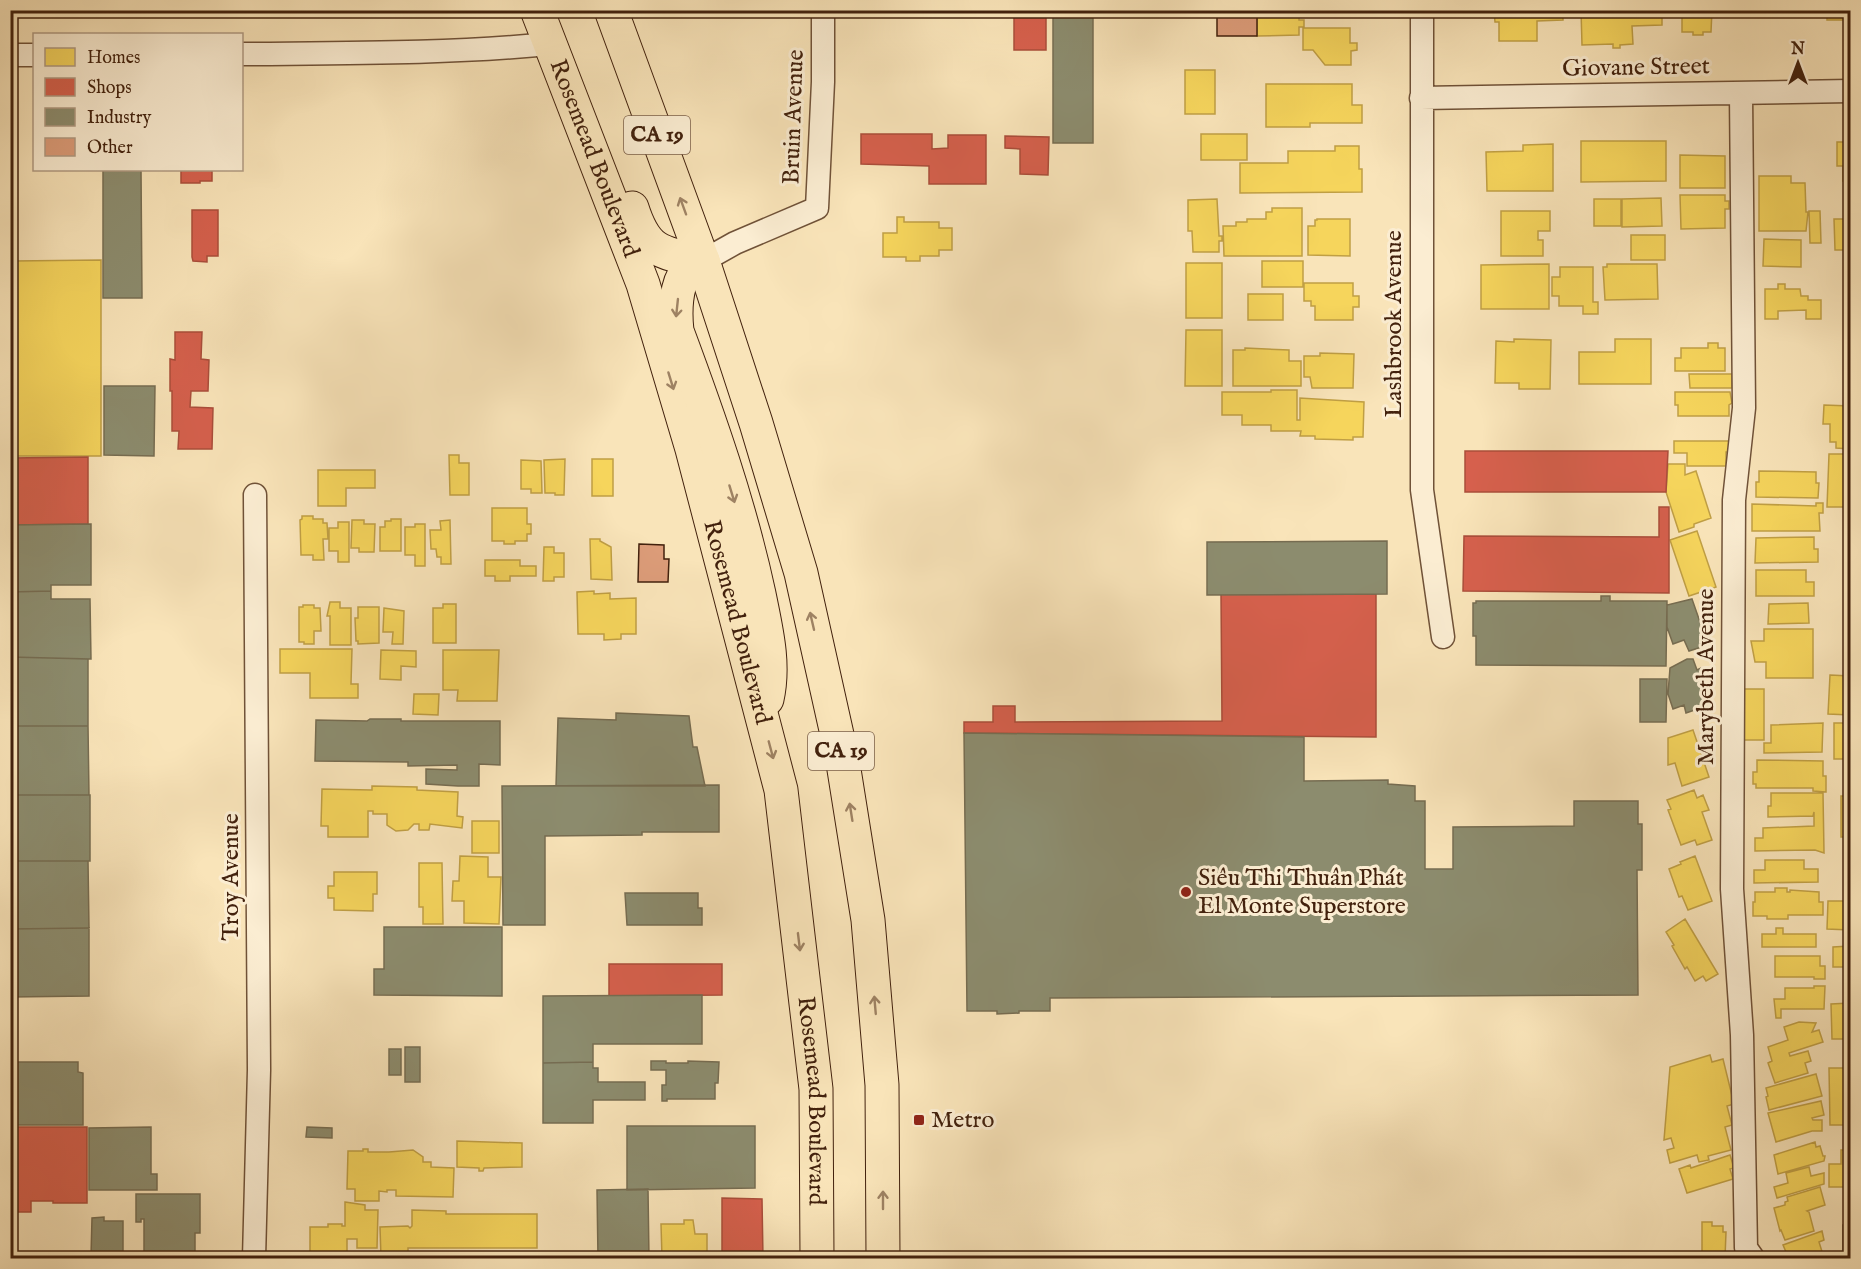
<svg xmlns="http://www.w3.org/2000/svg" width="1861" height="1269" font-family="'IM FELL English',serif">
	<style>
		.homes { fill: #f6d55c; stroke: #c09f44; stroke-width: 1.5 }
		.shops { fill: #d6604d; stroke: #aa4d3a; stroke-width: 1.5 }
		.industry { fill: #8c8c6e; stroke: #766c51; stroke-width: 1.5 }
		.building { fill: #dc9c79; stroke: #42210d; stroke-width: 1.5 }
		.lines { fill: none; stroke-linecap: round; stroke-linejoin: round }
		.minor-casing { stroke: #705238; stroke-width: 25 }
		.primary-casing { stroke: #42210d; stroke-width: 35 }
		.minor { stroke: #fbedd2; stroke-width: 22 }
		.primary { stroke: #f9e4b9; stroke-width: 33 }
		.oneway { stroke: #9e8263 }
		.poi-dot { fill: #8f2418; stroke: #fbedd2; stroke-width: 2 }
		.labels { text-anchor: middle; dominant-baseline: central; stroke-width: 6; stroke-linejoin: round; paint-order: stroke }
		.shield { fill: #fbedd2; stroke: #7a5e48; stroke-width: 1.5 }
		.shield-label { font-size: 22px; font-weight: bold; fill: #42210d }
		.street-label { font-size: 24px; fill: #42210d; stroke: #fbedd2 }
		.poi-label { font-size: 24px; fill: #42210d; stroke: #fbedd2; text-anchor: start }
	</style>
	<rect width="100%" height="100%" fill="#f9e4b9"/>
	<filter id="stains"><feTurbulence type="fractalNoise" baseFrequency=".00333" numOctaves="4"/><feColorMatrix values="0 0 0 0 .2 0 0 0 0 .09 0 0 0 0 .02 0 0 0 .5 -.17"/></filter>
	<radialGradient id="worn" r=".72"><stop offset=".6" stop-color="#630" stop-opacity="0"/><stop offset="1" stop-color="#630" stop-opacity=".3"/></radialGradient>
	<path class="homes" d="M1257 10H1299V20H1304V27H1299V35L1257 36Z
		M1494 10H1563V20L1537 21V41H1499V22H1495Z
		M1581 10H1662V25L1632 26 1633 44 1620 45V48H1613V44L1582 45Z
		M1682 10H1712L1711 32H1703V35H1693V32H1682Z
		M1827 10H1850V20H1827Z
		M1303 28H1350V43H1357V50L1351 51V65H1325L1313 50H1303Z
		M1185 70H1215V114H1185Z
		M1266 84H1352V105H1362V123H1310V127H1266Z
		M1201 134H1247V160H1201Z
		M1847 136H1850V181H1843V166H1837V142H1847Z
		M1581 141H1666V181L1581 182Z
		M1553 144V191H1487L1486 152 1523 151V145Z
		M1335 146H1359V169H1362V192L1240 193V163H1288V151H1335Z
		M1680 155 1725 156V188H1680Z
		M1759 176H1791V183H1805L1806 212H1808L1806 231H1759Z
		M10 185H14V193H12L13 226H15L13 261 101 260V456H10Z
		M1680 195H1725V201H1729V209H1725V228L1681 229Z
		M1661 198 1662 226 1622 227V199Z
		M1217 199 1219 236H1222V241H1219V252H1193L1192 231H1188V200Z
		M1594 199H1621V226H1594Z
		M1272 208H1302V256H1224L1223 226H1236V222H1247V219H1266V212H1272Z
		M1501 211H1550V231H1538V240H1543V256H1501Z
		M1809 211H1820L1821 243H1810Z
		M897 217H904V222H939V228H952V250H939V256H920V261H906V257H883V233H897Z
		M1317 219H1350V256L1308 255V226H1315V220H1317Z
		M1834 219H1850V250H1835Z
		M1631 235H1665V260H1631Z
		M1764 239 1801 240V267L1763 266Z
		M1262 261H1303V287H1262Z
		M1186 263H1222V318H1186Z
		M1549 264V309H1481V265Z
		M1607 264H1657L1658 299 1605 300 1603 267H1607Z
		M1560 267H1593V302H1598V314H1583V306H1559V296H1552V277H1560Z
		M1304 283H1353V296H1359V307H1353V320H1315V306H1311V301H1304Z
		M1778 284H1785V289H1800L1801 296H1808V300H1821V319H1806V310L1778 311V319H1765V289H1778Z
		M1248 294H1283V320H1248Z
		M1186 330H1222V386H1185Z
		M1514 339 1551 340 1550 389H1519V383H1495L1496 341 1514 342Z
		M1615 339H1651V384H1579V352H1615Z
		M1708 343H1718V348H1725V371H1675V358H1681V348H1708Z
		M1245 348 1289 350V361H1301V386H1233V350H1245Z
		M1320 353 1354 354 1353 388H1312L1310 377H1304V356H1320Z
		M1689 374H1732V388H1690Z
		M1271 390H1297V420H1300V398L1364 402 1363 437H1353V440L1315 439V436H1300L1301 431H1271V425H1242V415H1222V392H1271Z
		M1675 392H1730L1732 403 1729 405V416H1678V405H1675Z
		M1824 405 1850 406V449L1836 448V442H1830V424H1823Z
		M1674 441H1731V452H1726V466H1687V453H1674Z
		M1829 454H1850V507H1827Z
		M449 455H459V463H469V495H450Z
		M565 459 564 495H555V493H545L544 460Z
		M592 459H613V496H592Z
		M521 460 541 461 542 493H531V489H521Z
		M1668 464H1685V475L1696 471 1711 518 1694 524V527L1679 532 1666 492Z
		M318 470H375V488H346V506H318Z
		M1759 471 1816 472V483H1819L1818 498 1756 497V482H1759Z
		M1816 503H1823V513H1819L1820 531H1752V504L1816 506Z
		M492 508H527V524H531V534H527V541H515V544H504V541H492Z
		M302 516H313V519H323V523H327L328 539H323L324 560H313V555H301L300 520 302 519Z
		M391 519H401V551H380V527H385V521H391Z
		M352 520H364V524H375L374 552H359V548H351Z
		M450 520 451 564H441V557H437L436 549H431L430 530H441L440 521Z
		M338 522H349V562H338V551H329V528H338Z
		M415 524H425V566H415V555H405V527H415Z
		M1697 531 1716 587 1689 596 1670 540Z
		M1814 537V549H1818V562L1755 563 1756 538Z
		M590 539H600V541L611 547 612 580 591 579Z
		M544 547H554V553H564V577H554V581H543Z
		M485 560H520V566H536V576H510V581H495V576H485Z
		M1756 570H1806V582H1814V596H1756Z
		M594 591V594L610 593V599L636 598V634H621V639L604 640V634H578L577 592Z
		M330 602H340V608H351V645H330V616H327Z
		M1808 603 1809 623 1768 624 1769 604Z
		M443 604H456V643H433V608H443Z
		M303 605H314V608H320L321 631H314V644H304V642H299V607H303Z
		M358 607H379V643L358 644V641H356L355 618H358Z
		M384 608 404 611 403 644H392L393 632H383Z
		M1764 629H1813V678H1766V662H1755L1751 641H1764Z
		M280 649H352L351 684H358V698H310V673H280Z
		M381 650 416 651V667L401 666V680L380 679Z
		M443 650H499L497 701H457L458 690H443Z
		M1830 675 1850 676V715L1828 714Z
		M1736 689H1764V740H1736Z
		M414 694H439L438 715 413 714Z
		M1823 723 1822 752 1764 753V743H1771V725Z
		M1834 723H1850V759H1834Z
		M1693 730 1709 777 1682 786 1675 763 1668 765V738Z
		M1757 760 1823 761V776H1826V792L1813 791V788H1756V784H1753V772H1757Z
		M372 786 417 787V790L458 792 457 816 463 817 462 828 430 824 429 830H419V824H414L408 830 396 831 387 825V814H373V811H368V837H328V826H321L322 789 372 790Z
		M1694 790 1697 798 1703 795 1709 810 1702 812 1712 840 1697 845 1695 840 1681 845 1668 810 1671 809 1667 800Z
		M1771 793H1823L1824 853 1815 850 1755 851V838H1763V828L1814 826V812L1813 816 1768 817V806H1771Z
		M1841 796H1850V837H1841Z
		M472 821H499V853H472Z
		M460 856 488 857V877H501L499 924 464 923V901H452L453 881H459Z
		M1695 856 1712 901 1688 910 1682 896 1679 897 1669 869 1681 864 1680 862Z
		M1765 860H1804V869H1818V882L1754 883V870H1765Z
		M419 863H442L443 924H423V907H419Z
		M334 872H377V894H373V911L334 910V898H328V886H334Z
		M1775 888H1787V892H1790V890L1819 892V902H1823V915H1788V919H1767V916H1753V902H1755V892H1775Z
		M1828 901H1850V930L1827 929Z
		M1685 919 1718 974 1706 981 1703 976 1695 981 1687 967 1685 969 1672 946 1674 945 1666 932Z
		M1776 928H1783V934H1816V947H1762V934H1776Z
		M1850 946V967H1833V947Z
		M1775 956H1820V966H1825V979H1814V977H1775Z
		M1814 986H1825L1824 1009H1781V1018H1776L1774 999H1785V988H1814Z
		M1850 1003V1039H1832L1831 1004Z
		M1799 1022 1816 1023 1812 1032 1819 1030 1823 1042 1789 1053 1790 1056 1808 1051 1811 1061 1805 1063 1808 1073 1775 1083 1768 1063 1772 1061 1768 1047 1788 1040 1784 1027Z
		M1710 1055 1712 1062 1723 1059 1734 1104 1727 1106 1732 1125 1725 1127 1731 1150 1708 1156 1709 1160 1699 1162 1697 1155 1670 1163 1667 1150 1674 1148 1671 1138 1664 1140 1670 1067Z
		M1829 1068H1850V1125H1830Z
		M1816 1074 1822 1096 1769 1110 1766 1097 1768 1096 1766 1088Z
		M1821 1101 1824 1115 1812 1118 1813 1120H1822V1131H1812L1776 1142 1768 1113Z
		M457 1141 522 1143V1167L484 1168 483 1171H479V1168L457 1167Z
		M1815 1142 1816 1147 1820 1146 1823 1156H1825L1824 1161 1778 1174 1774 1155Z
		M363 1149H368V1152H389L413 1150 423 1157V1162H431V1167L454 1168 453 1197 396 1196V1190H387V1192L379 1191V1201H355V1189H347L348 1151H363Z
		M1841 1150H1850V1187H1829V1164H1841Z
		M1730 1155 1734 1168 1730 1169 1733 1179 1687 1193 1679 1169 1690 1165 1691 1168Z
		M1809 1167 1811 1176 1824 1173V1184L1777 1198 1774 1187 1788 1183 1786 1173Z
		M1820 1187 1825 1205 1807 1211 1809 1212 1814 1231 1785 1240 1781 1230 1780 1231 1774 1208 1785 1205V1202L1788 1201 1787 1197Z
		M345 1202 365 1205V1210H378L377 1248H357V1239H347V1257H310V1227H328V1224H342V1226H345Z
		M412 1210 446 1211V1214H537V1248H408V1256L381 1257 380 1227 408 1226 410 1228 412 1226Z
		M684 1220H693L695 1234H707V1258H662L661 1224H684Z
		M1702 1222H1712V1226H1723V1232H1726L1725 1258H1702Z
		M1822 1231 1824 1240 1819 1242 1824 1258 1783 1257 1781 1253 1786 1252 1783 1245Z"/>
	<path class="shops" d="M1014 10H1046V50H1014Z
		M861 134H932V149L948 148V135H986V184H929V166L861 164Z
		M1005 136 1049 137 1048 175 1020 174V149L1005 148Z
		M181 170H212V181H200V183H181Z
		M192 210H218V256H207V262L193 261 192 257Z
		M175 332H202L201 359 209 360 208 391H191L190 407 213 408 212 449H178L179 431H172V391H170V359L175 360Z
		M1465 451H1668L1666 492H1465Z
		M88 457V524L10 525V458Z
		M1659 507H1669V593L1463 591 1464 536 1659 537Z
		M1221 594H1376V737L964 733V722H993V706H1015V722L1222 721Z
		M609 964H722V995L609 996Z
		M10 1127H87V1203H53V1201H31V1212H10Z
		M722 1198 762 1199 763 1258H722Z"/>
	<path class="industry" d="M1053 10H1093V143H1053Z
		M103 170H141L142 298H103Z
		M104 386H155L154 456 104 455Z
		M91 524V585H51V591L10 592V525Z
		M1387 541V594L1207 595V542Z
		M51 591V599H90L91 659 10 657V592Z
		M1601 596H1610V601H1667L1666 666 1476 665V636H1473V603H1476V601H1601Z
		M1692 599 1708 645 1689 651 1684 640 1673 644 1667 627V605Z
		M10 657 88 659V726H10Z
		M1687 659H1693L1697 670 1701 668 1704 678 1700 679 1709 705 1686 713 1684 705 1673 709 1668 694 1670 668Z
		M1640 679H1667L1666 722H1640Z
		M616 713 689 716 693 747H697L705 786H556L558 718 616 720Z
		M370 719H401V721H500V765L479 764V786H458L426 784V769L457 770V765L408 766V762L315 761 316 720 367 721Z
		M10 726H88L89 795H10Z
		M964 733 1304 737V781L1388 780V784L1415 786V801H1425V869H1453V827L1574 826V801H1638V824H1642V870H1637L1638 995 1050 998V1011H1019V1013L997 1014V1011H967Z
		M719 785V832H642V835L545 836V925H503L502 786Z
		M10 795H90V861H10Z
		M10 861H88L89 928 10 929Z
		M625 893H698V908H702V925H627Z
		M384 927H502V996L374 995V969H384Z
		M89 928V996L10 997V929Z
		M702 995V1044H593V1062L543 1063V996Z
		M405 1047H420V1082H405Z
		M389 1049H401V1075H389Z
		M651 1061H666V1063H688V1061L719 1062 718 1083H715V1099H667V1101H662V1085H666V1070H651Z
		M10 1062H78V1072L83 1073V1125H10Z
		M593 1062V1068H598V1082H645V1100H593V1123H543V1063Z
		M627 1126H755V1188L627 1190Z
		M151 1127V1174H157V1190H89V1128Z
		M307 1127 332 1128V1138L306 1137Z
		M648 1189 649 1258H598L597 1190Z
		M136 1194H200V1233H195V1255H179V1258H167V1255H144V1219H141V1222H136Z
		M104 1217V1221H123V1256H91L92 1218Z
		M1843 1225H1850V1255H1843Z"/>
	<path class="building" d="M1217 10H1257V36H1217Z
		M639 544 664 545V559H669L668 582H638Z"/>
	<g class="lines">
		<defs>
			<path id="minor" d="M1422 10V490L1443 637
				M242 54C344 53 447 54 549 44
				M10 55H34
				M1741 94 1744 408 1734 500 1732 889 1742 1035 1746 1248 1753 1258
				M1421 98 1850 91
				M703 261 735 243 817 208 823 82V10
				M254 1258 259 1070 255 495"/>
			<g id="primary">
				<path id="s1" d="M537 10 643 284 692 449 781 790 816 1089 817 1258"/>
				<path d="M611 10 703 261 756 423 801 573 842 757 868 920 882 1085 883 1258"/>
				<path d="M632 208C646 252 660 253 703 261"/>
				<path d="M703 261C698 264 691 267 687 271 675 285 675 313 677 331 709 417 740 505 759 594 766 629 775 664 767 699"/>
			</g>
		</defs>
		<use href="#minor" class="minor-casing"/>
		<use href="#primary" class="primary-casing"/>
		<use href="#minor" class="minor"/>
		<use href="#primary" class="primary"/>
	</g>
	<defs><path id="oneway-shaft" d="M-6 0H5M1.5-3L5.5 0L1.5 3" fill="none" stroke-width="1.6" stroke-linecap="round" stroke-linejoin="round" transform="scale(1.5)"/></defs>
	<g class="oneway">
		<use href="#oneway-shaft" transform="translate(683 206) rotate(-110)"/>
		<use href="#oneway-shaft" transform="translate(677 308) rotate(96)"/>
		<use href="#oneway-shaft" transform="translate(671 381) rotate(73)"/>
		<use href="#oneway-shaft" transform="translate(732 494) rotate(73)"/>
		<use href="#oneway-shaft" transform="translate(812 621) rotate(-103)"/>
		<use href="#oneway-shaft" transform="translate(771 750) rotate(75)"/>
		<use href="#oneway-shaft" transform="translate(851 812) rotate(-99)"/>
		<use href="#oneway-shaft" transform="translate(799 942) rotate(83)"/>
		<use href="#oneway-shaft" transform="translate(875 1005) rotate(-95)"/>
		<use href="#oneway-shaft" transform="translate(883 1200) rotate(-90)"/>
	</g>
	<g class="poi-dot">
		<circle cx="1186" cy="892" r="6"/>
		<rect x="913" y="1114" width="12" height="12" rx="3"/>
	</g>
	<g class="labels">
		<g class="shield">
			<rect x="624" y="116" width="66" height="38" rx="4.5"/>
			<rect x="808" y="732" width="66" height="38" rx="4.5"/>
		</g>
		<g class="shield-label">
			<text x="657" y="135">CA 19</text>
			<text x="841" y="751">CA 19</text>
		</g>
		<g class="street-label">
			<text transform="translate(1636 68) rotate(-1)">Giovane Street</text>
			<text transform="translate(794 117) rotate(-88)">Bruin Avenue</text>
			<text stroke="none"><textPath href="#s1" startOffset="159">Rosemead Boulevard</textPath></text>
			<text transform="translate(1394 324) rotate(-90)">Lashbrook Avenue</text>
			<text stroke="none"><textPath href="#s1" startOffset="645">Rosemead Boulevard</textPath></text>
			<text transform="translate(1706 677) rotate(-90)">Marybeth Avenue</text>
			<text transform="translate(231 877) rotate(-90)">Troy Avenue</text>
			<text stroke="none"><textPath href="#s1" startOffset="1131">Rosemead Boulevard</textPath></text>
		</g>
		<g class="poi-label">
			<text x="1198" y="878">Siêu Thi Thuân Phát<tspan x="1198" dy="28">El Monte Superstore</tspan></text>
			<text x="931" y="1120">Metro</text>
		</g>
	</g>
	<rect width="1861" height="1269" fill="none" stroke="#f9e4b9" stroke-width="36"/>
	<rect x="12" y="12" width="1837" height="1245" fill="none" stroke="#42210d" stroke-width="3"/>
	<rect x="18" y="18" width="1825" height="1233" fill="none" stroke="#42210d" stroke-width="1.5"/>
	<rect x="33" y="33" width="210" height="138" fill="#fbedd2" stroke="#b19b83" stroke-width="1.5"/>
	<rect x="45" y="48" width="30" height="18" fill="#f6d55c" stroke="#b19b83" stroke-width="1.5"/>
	<text x="87" y="63" font-size="18" fill="#42210d">Homes</text>
	<rect x="45" y="78" width="30" height="18" fill="#d6604d" stroke="#b19b83" stroke-width="1.5"/>
	<text x="87" y="93" font-size="18" fill="#42210d">Shops</text>
	<rect x="45" y="108" width="30" height="18" fill="#8c8c6e" stroke="#b19b83" stroke-width="1.5"/>
	<text x="87" y="123" font-size="18" fill="#42210d">Industry</text>
	<rect x="45" y="138" width="30" height="18" fill="#dc9c79" stroke="#b19b83" stroke-width="1.5"/>
	<text x="87" y="153" font-size="18" fill="#42210d">Other</text>
	<g transform="translate(1798 63)" stroke="#fbedd2" stroke-width="4.5" paint-order="stroke">
	<path d="M0-4.5L10 22L0 15L-10 22Z" fill="#42210d"/>
	<text y="-9" font-size="16" font-weight="bold" text-anchor="middle" fill="#42210d">N</text>
	</g>
	<rect width="100%" height="100%" filter="url(#stains)"/>
	<rect width="100%" height="100%" fill="url(#worn)"/>
</svg>
